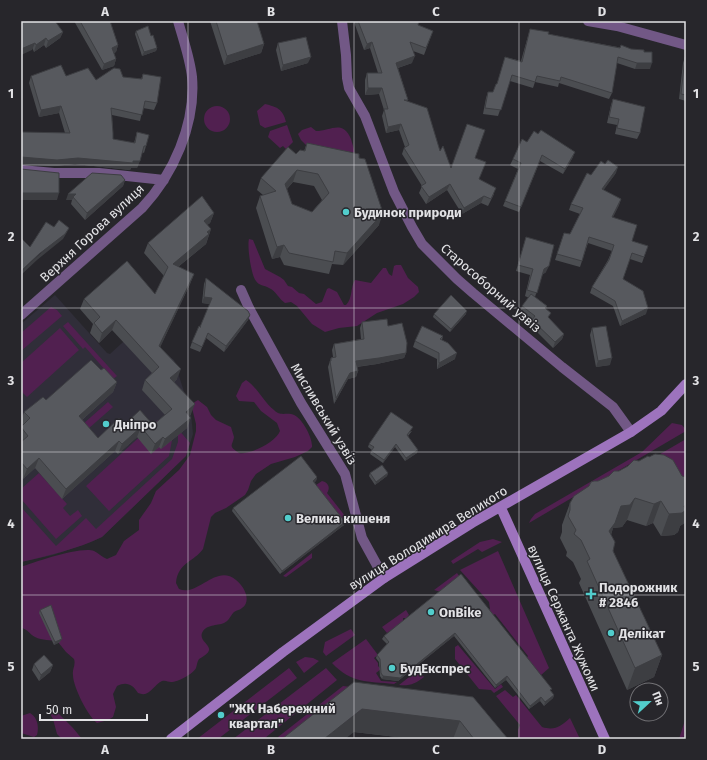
<svg xmlns="http://www.w3.org/2000/svg" width="707" height="760" font-family="'Fira Sans',sans-serif">
	<style>
		.built { fill: #302e39 }
		.green { fill: #512050 }
		.lines { fill: none; stroke-linecap: round; stroke-linejoin: round }
		.street { stroke: #725886; stroke-width: 10 }
		.secondary { stroke: #9d73bd; stroke-width: 10 }
		.wall { fill: #4b4d51; fill-rule: evenodd }
		.shaded-wall { fill: #3d3e42 }
		.building { fill: #57595e; stroke: #3d3e42; fill-rule: evenodd }
		.grid { fill: none; stroke: #e2e2e5; stroke-width: 1; stroke-opacity: 0.55 }
		.poi-dot { fill: #52cdcc; stroke: #27262b; stroke-width: 1.5 }
		.labels { text-anchor: middle; dominant-baseline: central; stroke-width: 3; stroke-linejoin: round; paint-order: stroke }
		.poi-label { font-size: 13px; font-weight: bold; fill: #e2e2e5; stroke: #27262b; text-anchor: start }
		.street-label { font-size: 13px; fill: #e2e2e5; stroke: #27262b }
		.neatline { fill: none; stroke: #e2e2e5; stroke-width: 1.5 }
		.grid-label { font-size: 13px; text-anchor: middle; font-weight: bold; fill: #e2e2e5 }
	</style>
	<rect width="100%" height="100%" fill="#27262b"/>
	<path class="built" d="M55 295 107 353 110 354 134 332 174 360 191 414 193 434 186 456 102 537 91 542 53 555 21 562V324Z"/>
	<path class="green" d="M265 104C277 107 283 109 286 122L265 128 260 125 257 111Z
		M204 119a13 13 0 1 1 26 0a13 13 0 1 1-26 0Z
		M287 125 293 142 286 149 283 146 280 148 268 137 270 131Z
		M311 127 316 131C330 131 343 119 351 139 352 144 355 149 354 154L308 147 301 140 298 134 302 130Z
		M249 239 253 240 265 269 280 277 284 280 288 286 292 287 299 293 304 294 316 304 322 302 327 289 329 288 337 292 344 305H346C353 298 350 288 355 280L371 283 383 268H386L389 274 392 276 394 266 396 265H401L408 278 418 287 419 292 414 297 403 304 377 313 357 326 339 328 325 332 312 324 297 306 291 302 285 303C279 299 276 291 269 288 264 285 259 286 256 281 251 275 247 246 249 239Z
		M51 307 57 310 62 316 21 351V333Z
		M68 322 117 376 113 379 85 347 83 349 63 326Z
		M60 328 79 350 27 397 21 391V363Z
		M246 380C258 388 263 401 274 410 280 416 284 413 291 414 301 415 313 438 312 447L308 451 295 457 271 464 256 474 251 481 248 490 245 495 226 508 215 513 211 517 203 549C194 562 178 562 176 583L179 589C198 597 216 563 236 580 244 586 252 601 242 608 240 610 237 610 234 612 230 616 229 621 224 623 217 626 206 624 202 633 198 644 222 647 199 659 197 662 197 665 196 668 193 674 178 682 171 682 168 682 166 680 162 681 153 685 150 698 138 693 133 685 127 681 117 686L113 694 116 707 113 717 108 720 97 723C88 716 73 687 73 675 72 669 76 665 74 659L66 652 58 642C51 639 42 641 35 637 29 634 28 629 21 628V567C35 562 81 546 94 551 98 553 102 557 107 559L116 555 124 541 139 530V520L151 503 156 491 179 470 190 455 196 431V424L192 408 193 403 198 400 207 407 211 415 216 420 231 427 234 437C233 445 227 446 239 453 250 455 276 442 280 431L277 423 261 411 254 402 239 401 236 396 242 383Z
		M108 402 113 407 88 429 83 424Z
		M158 420 169 433 172 440 169 456 109 511 86 486Z
		M672 423 682 425 686 430V431L529 523 531 519 535 514 642 452Z
		M177 428 190 443 186 456 102 537C77 549 48 556 21 562V507L56 546 86 518 96 529 172 459 178 442V436L175 429Z
		M686 439V511L643 464Z
		M39 473 67 504 63 508 70 516 78 510 82 516 56 539 21 499V489Z
		M322 481 325 482C329 485 330 488 327 493L349 521 345 524 316 485Z
		M493 539 502 542 482 552 478 549 453 564 451 561 480 542Z
		M498 551 549 668 540 676 526 659 528 656 495 614 491 616 488 611 490 609 489 602 460 570Z
		M312 553V558L286 577 283 576Z
		M457 573 460 577 441 592 434 590Z
		M406 610 409 615 406 618H403V622L387 633 382 627Z
		M351 629 355 635 326 656 323 652 325 642Z
		M366 639 378 655 374 658 378 663V666L381 669 376 673 381 681 397 682 394 684C367 681 352 684 332 663Z
		M458 645 495 689 501 684 503 687 494 693 491 690 479 689 455 659V647Z
		M305 657 313 658 319 661 304 673 296 662Z
		M289 668 297 678 218 739H197Z
		M326 668 337 680 265 738 262 739H233Z
		M418 670 424 677C415 684 410 686 399 685Z
		M343 686 425 696 296 739H279L278 737Z
		M505 690 513 697 516 695 542 727C555 731 561 726 570 718L580 739H518V730L520 725 496 696Z
		M54 709 73 728 82 739H62L57 734 53 719 49 712 50 710Z
		M30 713C38 718 39 727 37 735L34 737 21 733V716Z
		M686 717V731L684 732 685 736 683 737V739H679Z"/>
	<g class="lines">
		<path class="street" d="M342 21 346 55 347 78 349 88 365 116 394 192 412 227 422 244 457 279 473 293 562 367 613 407 631 432
			M588 21 617 26 686 45
			M21 170 54 173H99L164 180
			M241 290 249 308 301 403 345 474 362 538 384 578
			M21 315 142 208C173 175 196 124 192 77 190 58 183 39 178 21"/>
		<path class="secondary" d="M501 508 605 739
			M171 739 283 652 384 578 472 523 631 432 661 411 686 384"/>
	</g>
	<path class="wall" d="M21 21 63 32 60 38 46 48 44 45 34 52Z
		M74 21H110L118 45 116 52 114 53 116 59 114 66 102 70Z
		M210 21H257L264 44 261 53 224 65Z
		M354 21H419L418 25 433 31 424 55 413 51 412 63 398 68 408 100 407 101 440 151 451 168 475 158 479 179 494 194 488 206 481 203 462 214 447 190 426 204 419 193 422 186 402 154 404 148 405 147 399 130 386 133 382 116 384 110 379 94 365 95V80L367 73H378L370 48 364 50 354 22Z
		M530 29 548 34 644 52 650 69H635L617 63 612 93 609 99 559 83 558 87 535 82 533 88 510 81 498 116 483 114 486 98 488 92H493L497 84 505 57 521 61Z
		M136 31 151 36 157 48 156 51 142 56 135 34Z
		M278 43 308 63 281 71 276 50Z
		M685 57 686 58V101L679 99 683 63Z
		M143 74 157 103 154 110 143 108 140 121 112 115 113 139 134 143 137 132 146 146 144 153 142 152 137 168H131L130 170 75 164 54 166 21 164V132L65 133 59 113 39 117 29 83 31 76H66L96 80 123 77 141 79Z
		M613 99 640 133 637 139 615 134 617 125 607 123 611 105Z
		M527 142 573 157 563 174 540 161 519 212 503 206 518 169 510 165 513 159Z
		M307 143 359 158 379 225 343 265 332 264 329 274 284 265 280 257 272 259 256 208 260 196 263 195 257 190 261 178 296 154 304 151ZM293 182 314 186 322 200 312 212 292 204 287 189Z
		M616 173 603 190 621 199 619 205 613 217 632 241 648 246 642 263 630 259 623 279 646 314 620 326 613 306 590 293 592 287 608 260 612 251 588 243 580 267 555 260 564 233 570 234 580 214 569 210 571 204Z
		M125 180 123 186 85 220 71 204 72 200H66Z
		M214 213 210 223 207 225 211 229 206 244 178 267 194 274 190 284 160 347 177 379 174 382 191 414 189 416 187 428 161 449 159 447 151 454 137 437 118 454 115 451 62 499 35 468 23 479 21 476V427L23 425 21 422V421L24 412 101 370 117 382 113 392 82 420 98 438 125 424 153 425 165 415 142 390 145 380 152 373 112 330 99 343 90 333 93 324 80 309 84 299 155 294 164 276 144 253 148 243Z
		M526 237 546 272 542 275 535 297 547 306 546 309 549 319 564 334 562 339 553 348 530 325 532 321 520 312 522 306 529 298 525 296 530 275 516 271Z
		M206 278 250 315 248 320 224 352 206 338 200 352 190 348 192 342 200 327 210 304 202 303 204 284Z
		M434 314H466L450 332 433 317Z
		M362 322 388 326 406 353 404 358 377 364 357 367 358 371 356 377 348 379 334 404 328 367 331 358 333 357 332 350 334 344 361 339 360 328Z
		M592 328 610 365 596 367 590 335Z
		M443 336 442 340 455 359 437 369V359L413 347 415 341Z
		M412 431 408 436 417 453 405 461 395 447 383 463 370 454 372 450 368 447 369 444Z
		M649 457 682 476 686 481V522L680 526 678 532 674 535 661 536 653 523 646 526 627 520 622 527 613 528 611 535 613 551 662 655 654 677 627 690 579 583 581 579 573 562 566 556 567 552 560 538 562 532V525L570 503 598 481 639 461Z
		M370 473H388L387 476 375 485 369 476Z
		M317 477 316 481 314 482 345 522 344 525 280 574 232 511 233 508Z
		M461 574 554 695 553 698 544 706 540 701 529 709 506 680 495 688 454 636 398 681 382 679 380 676 379 662 376 658 377 655 387 644 382 639 384 636Z
		M40 610 60 642 54 645 39 613Z
		M34 664 53 665 50 672 39 681 32 670Z
		M473 697 508 739H414L354 732 282 739Z"/>
	<path class="shaded-wall" d="M674 21H686V22Z
		M63 32 60 38 46 48 48 41Z
		M46 38 44 45 34 52 36 45Z
		M372 42 370 48 364 50 367 44Z
		M35 43 32 50 21 55V49Z
		M264 44 261 53 224 65 227 56Z
		M118 45 116 52 110 54 112 48Z
		M157 48 156 51 142 56 144 52Z
		M415 56 412 63 394 69 396 63Z
		M311 57 308 63 281 71 283 65Z
		M116 59 114 66 102 70 104 64Z
		M637 63H652L650 69H635Z
		M368 88H382L379 94 365 95Z
		M61 106 59 113 39 117 41 110Z
		M401 124 399 130 386 133 388 127Z
		M575 152 573 157 563 174 565 169Z
		M21 157 78 158 133 161H140L137 168H131L130 170 75 164 54 166 21 164Z
		M618 167 616 173 600 195 602 189Z
		M297 170 293 182 280 196 285 184Z
		M125 180 123 186 85 220 87 213Z
		M450 184 447 190 426 204 429 197Z
		M21 193H59L57 200H21Z
		M68 194H76L72 200H66Z
		M484 196 481 203 462 214 464 208Z
		M621 199 619 205 610 223 612 217Z
		M214 213 210 223 200 231 204 221Z
		M383 213 379 225 343 265 347 253Z
		M69 228 66 234 63 239 37 260 21 275V271Z
		M211 229 206 244 169 274 173 264Z
		M284 245 280 257 272 259 277 247Z
		M549 266 546 272 542 275 544 269Z
		M194 274 190 284 156 356 159 346Z
		M204 297 212 298 210 304 202 303Z
		M648 308 646 314 620 326 622 321Z
		M467 311 466 314 450 332 451 329Z
		M250 315 248 320 224 352 226 346Z
		M116 320 112 330 99 343 102 333Z
		M564 334 562 339 553 348 555 342Z
		M406 353 404 358 377 364 354 367 356 361Z
		M457 353 455 359 437 369 439 363Z
		M612 358 610 365 596 367 598 361Z
		M181 369 177 379 167 388 170 378Z
		M358 371 356 377 348 379 334 404 336 398 350 373Z
		M117 382 113 392 75 426 79 416Z
		M195 404 191 414 182 422 186 412Z
		M191 418 187 428 161 449 165 439Z
		M141 427 137 437 118 454 122 444Z
		M163 437 159 447 151 454 155 444Z
		M119 441 115 451 62 499 66 489Z
		M396 444 395 447 383 463 384 460Z
		M418 450 417 453 405 461 406 458Z
		M39 458 35 468 23 479 27 469Z
		M388 473 387 476 375 485 376 482Z
		M317 477 316 481 312 484 313 481Z
		M635 498 627 520 622 527 613 528 607 546 609 531 621 506Z
		M661 501 653 523 646 526 654 504Z
		M686 505V522L680 526 678 532 674 535 661 536 669 514Z
		M345 522 344 525 280 574 282 571Z
		M455 633 454 636 398 681 382 679 383 676Z
		M62 639 60 642 54 645 55 642Z
		M662 655 654 677 627 690 635 668Z
		M53 665 50 672 39 681 41 675Z
		M507 676 506 680 495 688 496 685Z
		M554 695 553 698 544 706 545 702Z
		M541 697 540 701 529 709 530 706Z
		M362 709 460 721 453 739H414L354 732 345 739H324Z"/>
	<path class="building" d="M21 21H55L63 32 48 41 46 38 36 45 35 43 21 49Z
		M80 21H110L118 45 112 48 116 59 104 64Z
		M216 21H257L264 44 227 56Z
		M358 21H419L418 25 433 31 426 48 410 42 415 56 396 63 408 100H404L427 108 440 151 443 146 451 168 467 124 485 130 475 158 486 162 479 179 496 188 491 199 484 196 464 208 450 184 429 197 421 186 426 183 404 148 409 145 401 124 388 127 384 109H388L382 88H368L367 73H382L372 42 367 44Z
		M148 26 151 36 153 35 157 48 144 52 136 31Z
		M530 29 549 32 548 34 620 48 621 45 631 49 644 50V52H652V63H637L618 57 612 93 561 77 560 81 537 76 535 82 512 75 501 110 485 108 488 92H493L496 84H497L505 57 522 62Z
		M306 37 311 57 283 65 278 43Z
		M685 57 686 58V95L681 94Z
		M61 65 66 76 88 68 96 80 114 68 120 69 123 77 142 79 143 74 161 77 157 103 145 101 142 115 111 108 113 133V139L135 143 137 132 149 135 146 146H144L140 161H133V163L78 158 57 160 21 157V132L70 133 61 106 41 110 31 76Z
		M613 99 645 107 640 133 617 128 619 119 609 117Z
		M541 130 575 152 565 169 542 155 521 207 505 201 521 163 513 159 522 139 527 142 534 131 538 134Z
		M307 143 359 154V158L365 159 383 213 347 253 335 251 333 262 289 253 284 245 277 247 260 196 276 191 261 178 288 147 296 154 300 150 305 151ZM297 170 318 174 329 193 312 212 292 204 285 184Z
		M608 160 618 167 602 189 621 199 612 217 637 225 632 241 648 246 644 257 632 253 623 279 643 291 648 308 622 321 615 301 592 287 609 260 614 245 589 237 582 261 557 254 564 233 570 234 583 208 571 204 587 173 591 175 601 161 605 164Z
		M21 169 59 173V193H21Z
		M92 173 121 175 125 180 87 213 73 197 76 194H68Z
		M202 196 214 213 204 221 211 229 207 232 209 234 173 264 194 274 159 346 181 369 170 378 195 404 186 412 191 418 165 439 163 437 155 444 141 427 122 444 119 441 66 489 39 458 27 469 21 462V442L28 436 21 427 30 418 24 412 43 397 46 400 91 360 101 370 104 368 117 382 79 416 98 438 119 418 125 424 140 410 153 425 172 409 145 380 159 367 116 320 102 333 94 323 100 317 84 299 127 261 155 294 168 267 148 243Z
		M59 220 69 228 65 234 39 254 21 271V238L30 247 46 222 54 227Z
		M526 237 554 245 549 266 544 269 537 293 527 290 533 269 518 265Z
		M206 278 248 311 250 315 226 346 208 333 202 347 192 342 199 326 201 327H200L212 298 204 297Z
		M531 294 547 306 545 308 551 313 548 317 564 334 555 342 532 320 535 316 522 306Z
		M451 295 467 311 451 329 434 314Z
		M387 319 388 326 402 323 407 343 406 353 379 358 356 361 358 371 350 373 336 398 330 361H331V358L336 357 334 344 364 339 362 322Z
		M422 326 443 336 440 339 448 343 457 353 439 363V353L415 341Z
		M606 326 612 358 598 361 592 328Z
		M391 412 413 427 407 435 418 450 406 458 396 444 384 460 371 451 374 447 369 444Z
		M655 454 664 455 673 460 682 476 686 477V505L684 506 686 510 682 513 669 514 661 501 654 504 635 498 630 505 621 506 615 523 609 531 615 542 613 551 662 655 635 668 587 561 590 559 581 540 574 534 576 530 568 516 570 510V503L574 496 589 486 591 482 594 481H598L609 476 614 471H619L628 466 634 460 639 461 648 456 649 457Z
		M301 456 317 477 313 481 345 522 282 571 233 508Z
		M382 465 388 473 376 482 370 473Z
		M461 574 552 689 550 690 554 695 545 702 541 697 530 706 507 676 496 685 455 633 400 678 383 676 381 673 380 659 377 655 389 642 384 636Z
		M51 605 62 639 55 642 40 610Z
		M44 655 53 665 41 675 34 664Z
		M354 682 473 697 508 739H474L460 721 362 709 324 739H282Z"/>
	<path class="grid" d="M188 21V739M354 21V739M519 21V739M21 165H686M21 308H686M21 452H686M21 595H686"/>
	<g class="poi-dot">
		<circle cx="346" cy="212" r="4"/>
		<circle cx="106" cy="424" r="4"/>
		<circle cx="288" cy="518" r="4"/>
		<path d="M589 588h4v4h4v4h-4v4h-4v-4h-4v-4h4z"/>
		<circle cx="431" cy="612" r="4"/>
		<circle cx="611" cy="633" r="4"/>
		<circle cx="392" cy="668" r="4"/>
		<circle cx="221" cy="715" r="4"/>
	</g>
	<g class="labels">
		<g class="poi-label">
			<text x="354" y="212">Будинок природи</text>
			<text x="114" y="424">Дніпро</text>
			<text x="296" y="518">Велика кишеня</text>
			<text x="599" y="587">Подорожник<tspan x="599" dy="15"># 2846</tspan></text>
			<text x="439" y="612">OnBike</text>
			<text x="619" y="633">Делікат</text>
			<text x="400" y="668">БудЕкспрес</text>
			<text x="229" y="708">"ЖК Набережний<tspan x="229" dy="15">квартал"</tspan></text>
		</g>
		<g class="street-label">
			<text transform="translate(92 233) rotate(-43)">Верхня Горова вулиця</text>
			<text transform="translate(491 288) rotate(41)">Старособорний узвіз</text>
			<text transform="translate(324 414) rotate(59)">Мисливський узвіз</text>
			<text transform="translate(428 538) rotate(-32)">вулиця Володимира Великого</text>
			<text transform="translate(564 618) rotate(66)">вулиця Сержанта Жужоми</text>
		</g>
	</g>
	<rect width="707" height="760" fill="none" stroke="#27262b" stroke-width="44"/>
	<g transform="translate(649 702) rotate(68)"><circle r="19" fill="#27262b" stroke="#727175"/>
	<path d="M0-3L7 15L0 10L-7 15Z" fill="#52cdcc"/>
	<text y="-6" font-size="11" font-weight="bold" text-anchor="middle" fill="#e2e2e5">Пн</text>
	</g>
	<path d="M40 714v6h107v-6" fill="none" stroke="#e2e2e5" stroke-width="2"/>
	<text x="46" y="714" font-size="12" fill="#e2e2e5" stroke="#27262b" stroke-width="3" paint-order="stroke">50 m</text>
	<rect x="22" y="22" width="663" height="716" class="neatline"/>
	<g class="grid-label">
		<text x="105" y="16">A</text>
		<text x="271" y="16">B</text>
		<text x="436" y="16">C</text>
		<text x="602" y="16">D</text>
		<text x="11" y="98">1</text>
		<text x="696" y="98">1</text>
		<text x="11" y="241">2</text>
		<text x="696" y="241">2</text>
		<text x="11" y="385">3</text>
		<text x="696" y="385">3</text>
		<text x="11" y="528">4</text>
		<text x="696" y="528">4</text>
		<text x="11" y="671">5</text>
		<text x="696" y="671">5</text>
		<text x="105" y="754">A</text>
		<text x="271" y="754">B</text>
		<text x="436" y="754">C</text>
		<text x="602" y="754">D</text>
	</g>
</svg>
